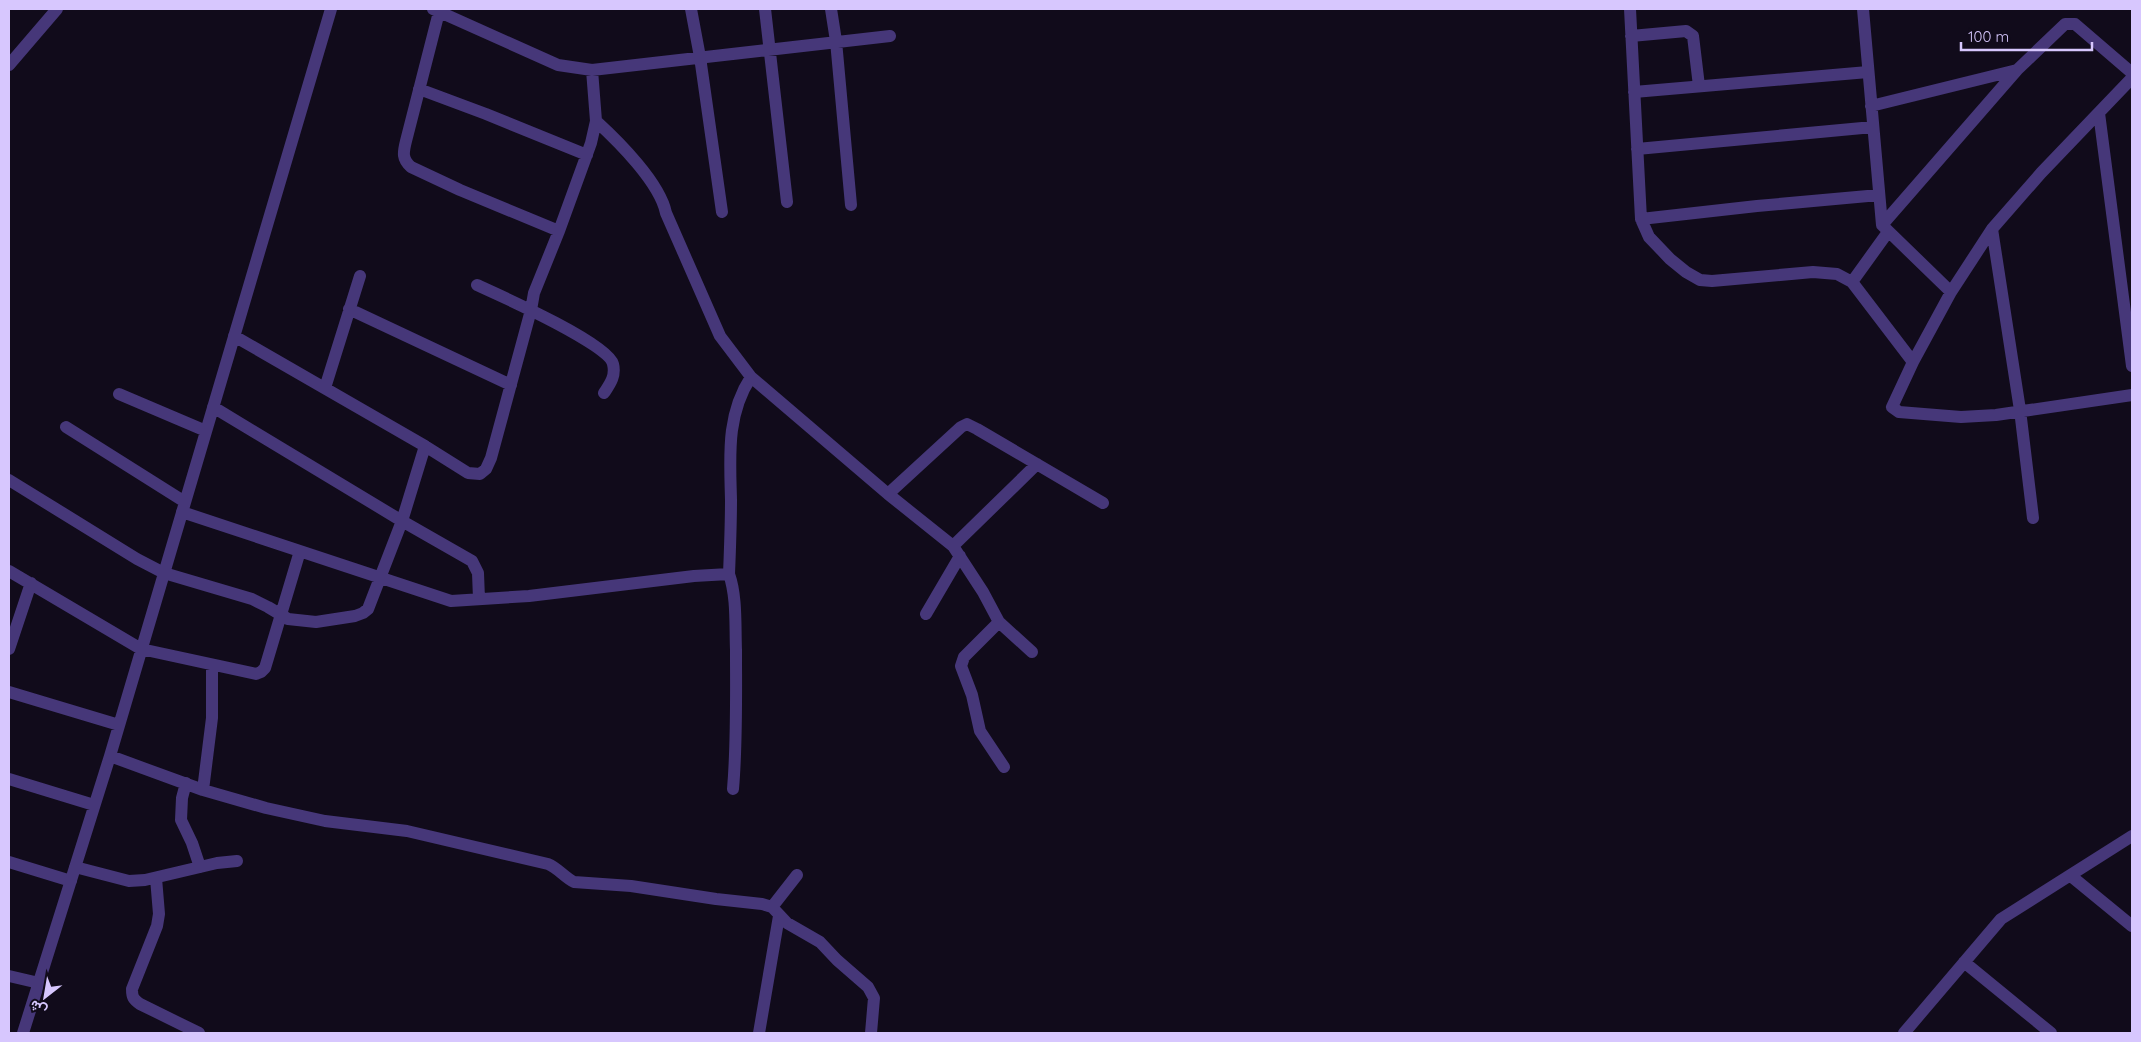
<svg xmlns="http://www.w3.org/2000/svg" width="2141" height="1042" font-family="Quicksand,Vazirmatn,sans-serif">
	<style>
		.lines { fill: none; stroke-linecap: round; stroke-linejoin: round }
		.minor { stroke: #463779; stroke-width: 12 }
	</style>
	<rect width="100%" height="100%" fill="#110b1b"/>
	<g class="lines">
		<path class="minor" d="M433 9 558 65 592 70 890 36
			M691 9 700 57 722 212
			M765 9 787 202
			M831 9 836 41 851 205
			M1630 9 1641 219 1649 237 1670 259 1686 272 1700 280 1712 281 1813 272 1837 274 1852 282 1913 362
			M1863 9 1882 225 1951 292
			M439 12 406 141C403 153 402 159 411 167L460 190 559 231
			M1631 36 1686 31 1693 36 1699 86
			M9 65 57 9
			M2017 70 2065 24H2075L2132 73
			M2132 78 2041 173 1992 229 1951 292 1913 362 1892 407 1899 412 1961 417 1996 415 2132 395
			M419 89 486 114 587 155
			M1634 92 1868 72
			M1871 106 2017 70 1882 225
			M2099 113 2132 366
			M596 121C619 142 660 183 666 213L720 336 751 377 888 494 953 546 983 592 999 622 1032 652
			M1637 149 1873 127
			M1641 219 1757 206 1879 195
			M1992 229 2020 410 2033 518
			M1852 282 1888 232
			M477 285C499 295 609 344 613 364 616 376 610 384 604 393
			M349 309 511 385
			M234 336 425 446 468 473 480 474 486 469 491 458 531 310 534 293 559 231 591 143 596 121 592 70
			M325 388 360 276
			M119 394 206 431
			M213 407 402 521 472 561 478 573 479 599
			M66 427 185 502
			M9 480 137 559 164 573 252 599 268 607 288 619 316 622 355 616 363 613 368 609 402 521 425 446
			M888 494 961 427 967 424 977 429 1103 503
			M182 512 451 601 529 596 694 576 729 574C737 597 735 625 736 650 736 697 737 743 733 789
			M953 546 1037 464
			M9 571 141 649 256 674 261 672 265 668 300 551
			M729 574C730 549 731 525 731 500 730 457 726 415 751 377
			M926 614 960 556
			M999 622 964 657 961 666 972 695 980 731 1004 767
			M9 649 31 583
			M9 692 119 725
			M110 756 203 790 266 808 325 821 407 831 548 864C558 868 564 877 574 882L631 886 716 899 762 904 772 907 787 923 820 942 837 960 868 987 874 998 871 1033
			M9 779 94 805
			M186 783 182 798 181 820 192 843 200 867
			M203 790 212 718V665
			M9 862 71 881
			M75 867 129 881 145 880 217 863 237 861
			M2071 876 2132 926
			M156 878 159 914 157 926 132 989C132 997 133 999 140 1004L199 1033
			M772 907 797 875
			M1964 962 2051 1033
			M9 976 39 983
			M23 1033 110 756 331 9
			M759 1033 779 916
			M1904 1033 2001 919 2132 836"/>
	</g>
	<rect width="2141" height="1042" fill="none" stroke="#d7c7fe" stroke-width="20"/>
	<g transform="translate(45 997) rotate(211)" stroke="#110b1b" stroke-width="4" paint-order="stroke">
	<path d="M0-4L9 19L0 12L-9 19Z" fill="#d7c7fe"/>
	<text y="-8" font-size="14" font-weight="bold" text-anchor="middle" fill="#d7c7fe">ش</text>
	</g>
	<path d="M1961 42v8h131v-8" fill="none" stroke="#d7c7fe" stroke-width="2.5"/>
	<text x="1968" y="42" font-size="15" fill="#d7c7fe" stroke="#110b1b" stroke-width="4" paint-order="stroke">100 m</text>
</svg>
